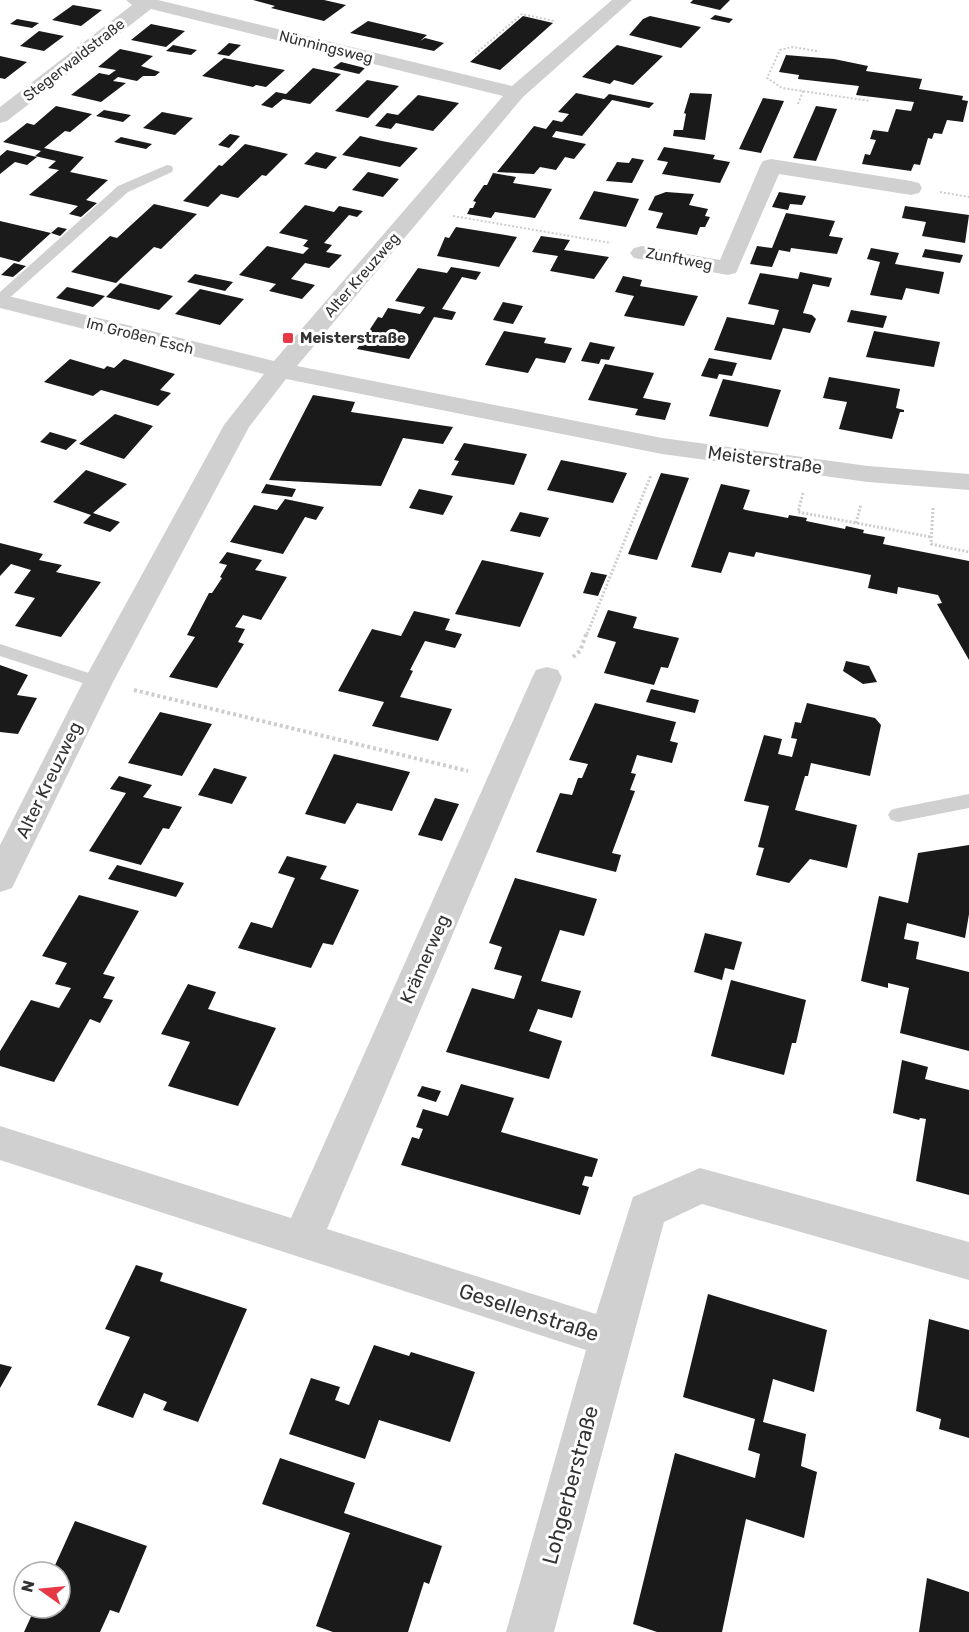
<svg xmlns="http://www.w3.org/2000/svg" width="969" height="1632" font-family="Rubik,sans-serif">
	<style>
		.building { fill: #1a1a1a }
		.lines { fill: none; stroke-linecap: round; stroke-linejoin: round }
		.path-far2 { stroke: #cdcdcd; stroke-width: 2; stroke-dasharray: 2 2; stroke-linecap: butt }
		.path-far1 { stroke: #cdcdcd; stroke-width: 3; stroke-dasharray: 2 2; stroke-linecap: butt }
		.path { stroke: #cdcdcd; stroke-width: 4; stroke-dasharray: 3 3; stroke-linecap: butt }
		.service { fill: #d0d0d0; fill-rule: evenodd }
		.minor { fill: #d0d0d0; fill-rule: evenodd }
		.poi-dot { fill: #e63946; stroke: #fff; stroke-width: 2 }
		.labels { text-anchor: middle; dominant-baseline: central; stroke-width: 6; stroke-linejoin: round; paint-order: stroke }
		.far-street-label { font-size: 15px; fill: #333; stroke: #fff }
		.far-poi-label { font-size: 15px; font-weight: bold; fill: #333; stroke: #fff; text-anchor: start }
		.street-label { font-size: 18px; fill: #333; stroke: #fff }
		.near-street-label { font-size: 21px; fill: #333; stroke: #fff }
	</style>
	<rect width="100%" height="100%" fill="#fff"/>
	<path class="building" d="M253 0H324L346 5 324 21 271 8 275 6Z
		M693 0H730L720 10 690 3Z
		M73 5 102 10 81 26 52 20Z
		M715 15 733 19 729 23 710 19Z
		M523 16 553 23 500 70 470 62Z
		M650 16 701 27 681 48 629 35 643 19Z
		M17 19 39 23 32 28 10 24Z
		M368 21 427 35 420 41 425 38 444 43 434 51 350 33Z
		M151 24 185 31 166 47 131 40Z
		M39 31 64 36 44 51 20 46Z
		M229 43 241 45 229 56 217 54Z
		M173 45 197 50 191 55 166 51Z
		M617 45 663 56 633 85 614 80 610 84 582 77Z
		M120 49 153 56 141 66 160 72 155 76H143L137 81 118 77 113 81 126 83 101 102 71 95 99 73 109 75 116 70 98 67Z
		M786 55 834 59 868 66 866 71 922 79 919 89 963 96 962 100 968 101 963 122 947 120 942 134 934 133 932 139 928 138 920 165 914 164 911 171 862 164 865 154 870 155 876 140 870 139 873 130 888 132 896 109 911 111 914 102 856 95 859 86 798 79 799 75 779 72Z
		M0 56 27 62 5 79 0 78Z
		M224 58 254 64 285 70 266 87 256 85 253 87 202 76Z
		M341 62 365 68 359 74 333 68Z
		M313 68 341 74 310 104 283 99 272 108 261 105 276 92 286 94Z
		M367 80 399 86 368 118 335 111Z
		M576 93 604 99 609 94 654 103 649 108 612 100 582 136 556 131 552 137 586 144 574 159 565 157 556 170 540 167 534 174 497 172 534 126 546 129 553 120 562 122 569 114 558 112Z
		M690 93 712 94 705 140 673 136 674 130H683L686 114 684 113Z
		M418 95 459 103 433 131 396 123 391 129 375 126 387 113 398 115Z
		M763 98 784 101 761 153 739 149Z
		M56 106 92 114 70 132 65 131 44 148 84 157 70 172 108 180 86 200 97 203 81 217 69 214 78 206 29 195 59 170 48 168 56 161 35 156 41 151 3 142 27 123 34 125Z
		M816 106 837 109 816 161 793 158Z
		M104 110 131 115 123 122 96 116Z
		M162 112 193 118 175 135 143 128Z
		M230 134 240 136 229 148 218 145Z
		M360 136 382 141 418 148 400 167 342 155Z
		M121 137 152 144 146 149 114 142Z
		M245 144 288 154 266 176 262 175 238 198 221 194 208 207 183 201 219 165 222 166Z
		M664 147 715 155 713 159 730 162 720 183 662 174 668 162 657 160Z
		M7 150 37 157 27 165 15 162 0 174V156Z
		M316 152 337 157 326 169 304 164Z
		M632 158 644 160 632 183 606 181 617 162 629 163Z
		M368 172 399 179 383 197 352 190Z
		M493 173 516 177 513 183 552 189 535 218 495 212 491 218 467 214 470 208H473L476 202 473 201 484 185H487Z
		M594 191 639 199 626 227 579 219Z
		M666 192 694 194 689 205 708 209 705 216 710 217 705 227H700L697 235 656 228 663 213 648 210 655 196Z
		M779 192 806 196 802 205 790 204 788 210 772 207Z
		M154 204 197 214 161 249 154 247 116 283 71 272 110 236 117 238Z
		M305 205 334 212 339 206 363 211 357 217 349 215 324 243 332 245 326 252 342 255 329 268 305 263 291 279 315 285 302 299 269 291 276 284 239 275 267 246 303 254 309 248 303 246 308 240 279 233Z
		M905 206 969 215 965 243 922 236 926 222 902 218Z
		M786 213 835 221 829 236 843 238 837 254 791 248 790 252 779 250 772 267 750 264 757 246 772 248Z
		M0 221 51 233 58 227 67 229 60 236 51 233 19 262 0 257Z
		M456 227 517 237 499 267 437 256 445 237 449 238Z
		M541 236 570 240 564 250 609 257 594 279 550 271 558 256 532 252Z
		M871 248 899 253 895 264 944 272 939 294 906 288 902 300 870 295 880 262 867 259Z
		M925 249 963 255 960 263 922 257Z
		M14 263 26 266 13 277 1 275Z
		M451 267 481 272 476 280 462 277 442 309 456 312 452 320 434 317 409 359 357 349 378 317 382 318 388 308 420 314 425 307 395 301 418 268 447 273Z
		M800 272 832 278 829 287 813 284 803 313 812 315 816 319 810 333 783 328 771 360 714 350 727 317 774 325 779 310 748 304 760 273 798 279Z
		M195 274 233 282 225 291 187 282Z
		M623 276 642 280 640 286 698 296 684 326 624 316 634 296 615 292Z
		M120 283 173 296 159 310 106 297Z
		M67 287 105 296 93 307 56 298Z
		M200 289 244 299 220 325 175 314Z
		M503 302 523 306 513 324 493 320Z
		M851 310 887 316 883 328 847 322Z
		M504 331 546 338 544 343 572 348 565 363 536 358 528 373 485 365Z
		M874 331 940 342 934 367 866 357Z
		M590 342 615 347 609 360 601 359 599 364 581 361Z
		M709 358 737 363 732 376 719 374 717 379 701 376Z
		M70 359 104 369 107 366 114 368 124 359 175 374 160 390 171 393 158 406 101 390 93 396 44 382Z
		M605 364 654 373 643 398 671 403 665 420 635 415 638 409 588 400Z
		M829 377 900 389 896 408 904 410V412H900L892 439 839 429 847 402 823 398Z
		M723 379 781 390 768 427 709 416Z
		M313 395 355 402 351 412 453 427 443 444 403 438 381 486 269 480Z
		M115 414 153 426 124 459 79 444Z
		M50 432 77 440 66 450 40 442Z
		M464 443 527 454 514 485 451 475 459 461 454 460Z
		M561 460 627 473 613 503 547 490Z
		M86 470 127 484 93 513 120 522 110 532 83 523 91 515 53 502Z
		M661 473 689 478 657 560 628 554Z
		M266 484 296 489 292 497 261 493Z
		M721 484 750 490 743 509 746 510 788 518 789 515 807 518 806 521 845 529 846 526 864 530 863 533 885 537 883 544 969 561V660L937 604 942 603 938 595 898 587 897 594 868 588 871 575 756 552 754 557 729 552 721 573 691 567Z
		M419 489 453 496 443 515 409 508Z
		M285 499 324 507 316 520 305 517 283 554 230 542 254 505 277 510Z
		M520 512 549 518 540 537 510 531Z
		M0 543 43 554 39 560 62 565 56 572 101 582 61 637 15 626 35 598 14 593 31 570 11 564 0 576Z
		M227 552 262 560 255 570 287 577 261 620 243 615 235 627 245 629 238 642 244 644 217 688 169 677 195 637 187 635 209 593H212L222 578 220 577 227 565 219 563Z
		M482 560 544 573 520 627 455 614Z
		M591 572 607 575 598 596 583 593Z
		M608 610 637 617 633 628 679 638 668 668 661 667 654 685 604 673 616 642 597 637Z
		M414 611 450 619 445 630 462 634 455 648 425 641 410 670 413 671 400 697 452 709 438 741 372 726 384 702 338 691 372 629 401 636Z
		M846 661 869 666 877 682 863 684 843 671Z
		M0 665 28 675 17 695 37 698 18 734 0 732Z
		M651 689 699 700 695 713 646 702Z
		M595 703 676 722 670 741 678 743 672 763 637 755 631 773 636 774 630 790 635 791 612 853 621 855 616 872 536 852 560 793 572 795 578 778H582L588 764 569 760Z
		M807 703 875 718 881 725 870 776 811 763 808 776H805L795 810 857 825 847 868 810 859 789 883 756 875 764 848 758 847 769 806 744 801 764 735 782 739 778 754 792 757 797 739 791 738 795 722 801 723Z
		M160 712 212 724 182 776 128 763Z
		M334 754 410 772 392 811 357 803 345 824 305 814Z
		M214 768 247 777 232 804 198 795Z
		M119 776 152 785 143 797 182 807 169 829 163 828 141 865 89 851 126 793 110 789Z
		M435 798 459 804 442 841 418 835Z
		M969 845V914L965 938 907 923 904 939 919 942 916 959 969 972V1051L900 1033 909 988 888 983V988L861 981 879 896 908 903 918 853Z
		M287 856 327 866 320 879 359 890 333 945 323 943 311 968 238 948 251 922 272 928 295 878 278 873Z
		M117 865 184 883 176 897 108 879Z
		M515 878 597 899 584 936 560 930 541 981 581 991 572 1018 538 1009 529 1031 562 1041 549 1079 446 1052 472 988 514 999 522 976 494 969 502 947 489 943Z
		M79 895 139 911 103 974 115 977 103 998 113 1000 100 1023 90 1019 54 1082 0 1066V1051L31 1000 59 1008 71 988 55 984 67 963 42 956Z
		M705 933 742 942 734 970 725 968 722 980 694 972Z
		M731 980 806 1000 796 1043H792L784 1075 711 1056Z
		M188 984 216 992 208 1009 276 1028 238 1106 168 1086 190 1042 161 1034Z
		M902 1060 928 1067 925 1079 969 1090V1195L916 1181 926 1119 920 1118 919 1120 893 1113Z
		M461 1084 514 1098 501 1132 598 1159 592 1177 585 1176 582 1185 589 1187 580 1215 401 1165 412 1137 419 1139 423 1129 416 1127 423 1109 448 1116Z
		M422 1086 441 1091 436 1102 417 1096Z
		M136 1265 163 1273 160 1281 247 1309 198 1422 163 1410 167 1402 144 1393 133 1418 97 1405 130 1337 105 1329Z
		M708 1294 827 1330 814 1392 773 1379 763 1422 806 1434 801 1466 817 1472 804 1538 746 1519 722 1632H657L633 1624 675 1453 755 1478 760 1454 748 1450 755 1419 683 1397Z
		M929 1319 969 1330V1438L939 1429 941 1419 916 1411Z
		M374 1345 409 1356 411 1352 475 1372 450 1442 379 1420 365 1459 289 1434 311 1378 340 1387 335 1400 349 1405Z
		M0 1364 12 1367 0 1388Z
		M280 1458 355 1483 344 1513 442 1546 429 1584 424 1582 408 1632H333L316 1626 350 1533 262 1504Z
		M75 1521 147 1546 119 1613 110 1610 100 1632H24L35 1608H60V1572H52Z
		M927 1578 969 1592V1632H919Z"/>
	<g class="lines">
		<path class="path-far2" d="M817 51 792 47 780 50 767 78 782 88 870 101
			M475 54 522 14 554 21
			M798 104 803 91
			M940 192 969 197
			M453 216 611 243"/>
		<path class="path-far1" d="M803 493 798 512 931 537
			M933 508 931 544 969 552
			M856 523 861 504
			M587 634 651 475"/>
		<path class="path" d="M573 657 580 651 587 632
			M134 690 468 771"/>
		<path class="service" d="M167 165 172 166 173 169 172 172 128 192 5 302 0 303V292L118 186Z
			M0 644 104 678 107 682 104 686 98 688 0 656Z
			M969 794V808L898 822 891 820 888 815 891 810 898 808Z"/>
		<path class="minor" d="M126 0H158L512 86 612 0H632L523 97 297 366 662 438 868 466 969 474V490L868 482 662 454 286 379 249 427 113 682 12 888 0 892V845L83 682 224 425 264 374 0 308V294L274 361 503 96 151 9 7 121 0 123V107L132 5Z
			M771 159 911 181 919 183 922 188 919 193 911 195 779 174 736 273 728 275 634 258 630 253 634 248 642 246 720 260 760 166 763 161Z
			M547 667 558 670 562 678 327 1229 596 1314 633 1197 700 1168 969 1242V1280L702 1204 664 1222 554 1632H506L586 1350 0 1160V1126L291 1218 532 678 536 670Z"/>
	</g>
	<rect class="poi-dot" x="282" y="332" width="12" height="12" rx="3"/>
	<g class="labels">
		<g class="far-street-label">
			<text transform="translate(326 47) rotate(14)">Nünningsweg</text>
			<text transform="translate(74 60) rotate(-38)">Stegerwaldstraße</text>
			<text transform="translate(679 259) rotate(11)">Zunftweg</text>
			<text transform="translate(362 275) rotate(-49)">Alter Kreuzweg</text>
			<text transform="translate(140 336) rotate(14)">Im Großen Esch</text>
		</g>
		<g class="far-poi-label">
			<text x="300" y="338">Meisterstraße</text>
		</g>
		<g class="street-label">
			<text transform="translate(765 460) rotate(8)">Meisterstraße</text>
			<text transform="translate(49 780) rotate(-64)">Alter Kreuzweg</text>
			<text transform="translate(425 959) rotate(-66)">Krämerweg</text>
		</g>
		<g class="near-street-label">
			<text transform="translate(529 1312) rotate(18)">Gesellenstraße</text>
			<text transform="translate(570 1485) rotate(-75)">Lohgerberstraße</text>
		</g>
	</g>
	<g transform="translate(42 1590) rotate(285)"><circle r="28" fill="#ffffff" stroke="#adadad" stroke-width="1.5"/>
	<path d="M0-4.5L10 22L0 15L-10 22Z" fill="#e63946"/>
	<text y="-9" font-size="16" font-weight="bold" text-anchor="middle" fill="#333333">N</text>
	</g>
</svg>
